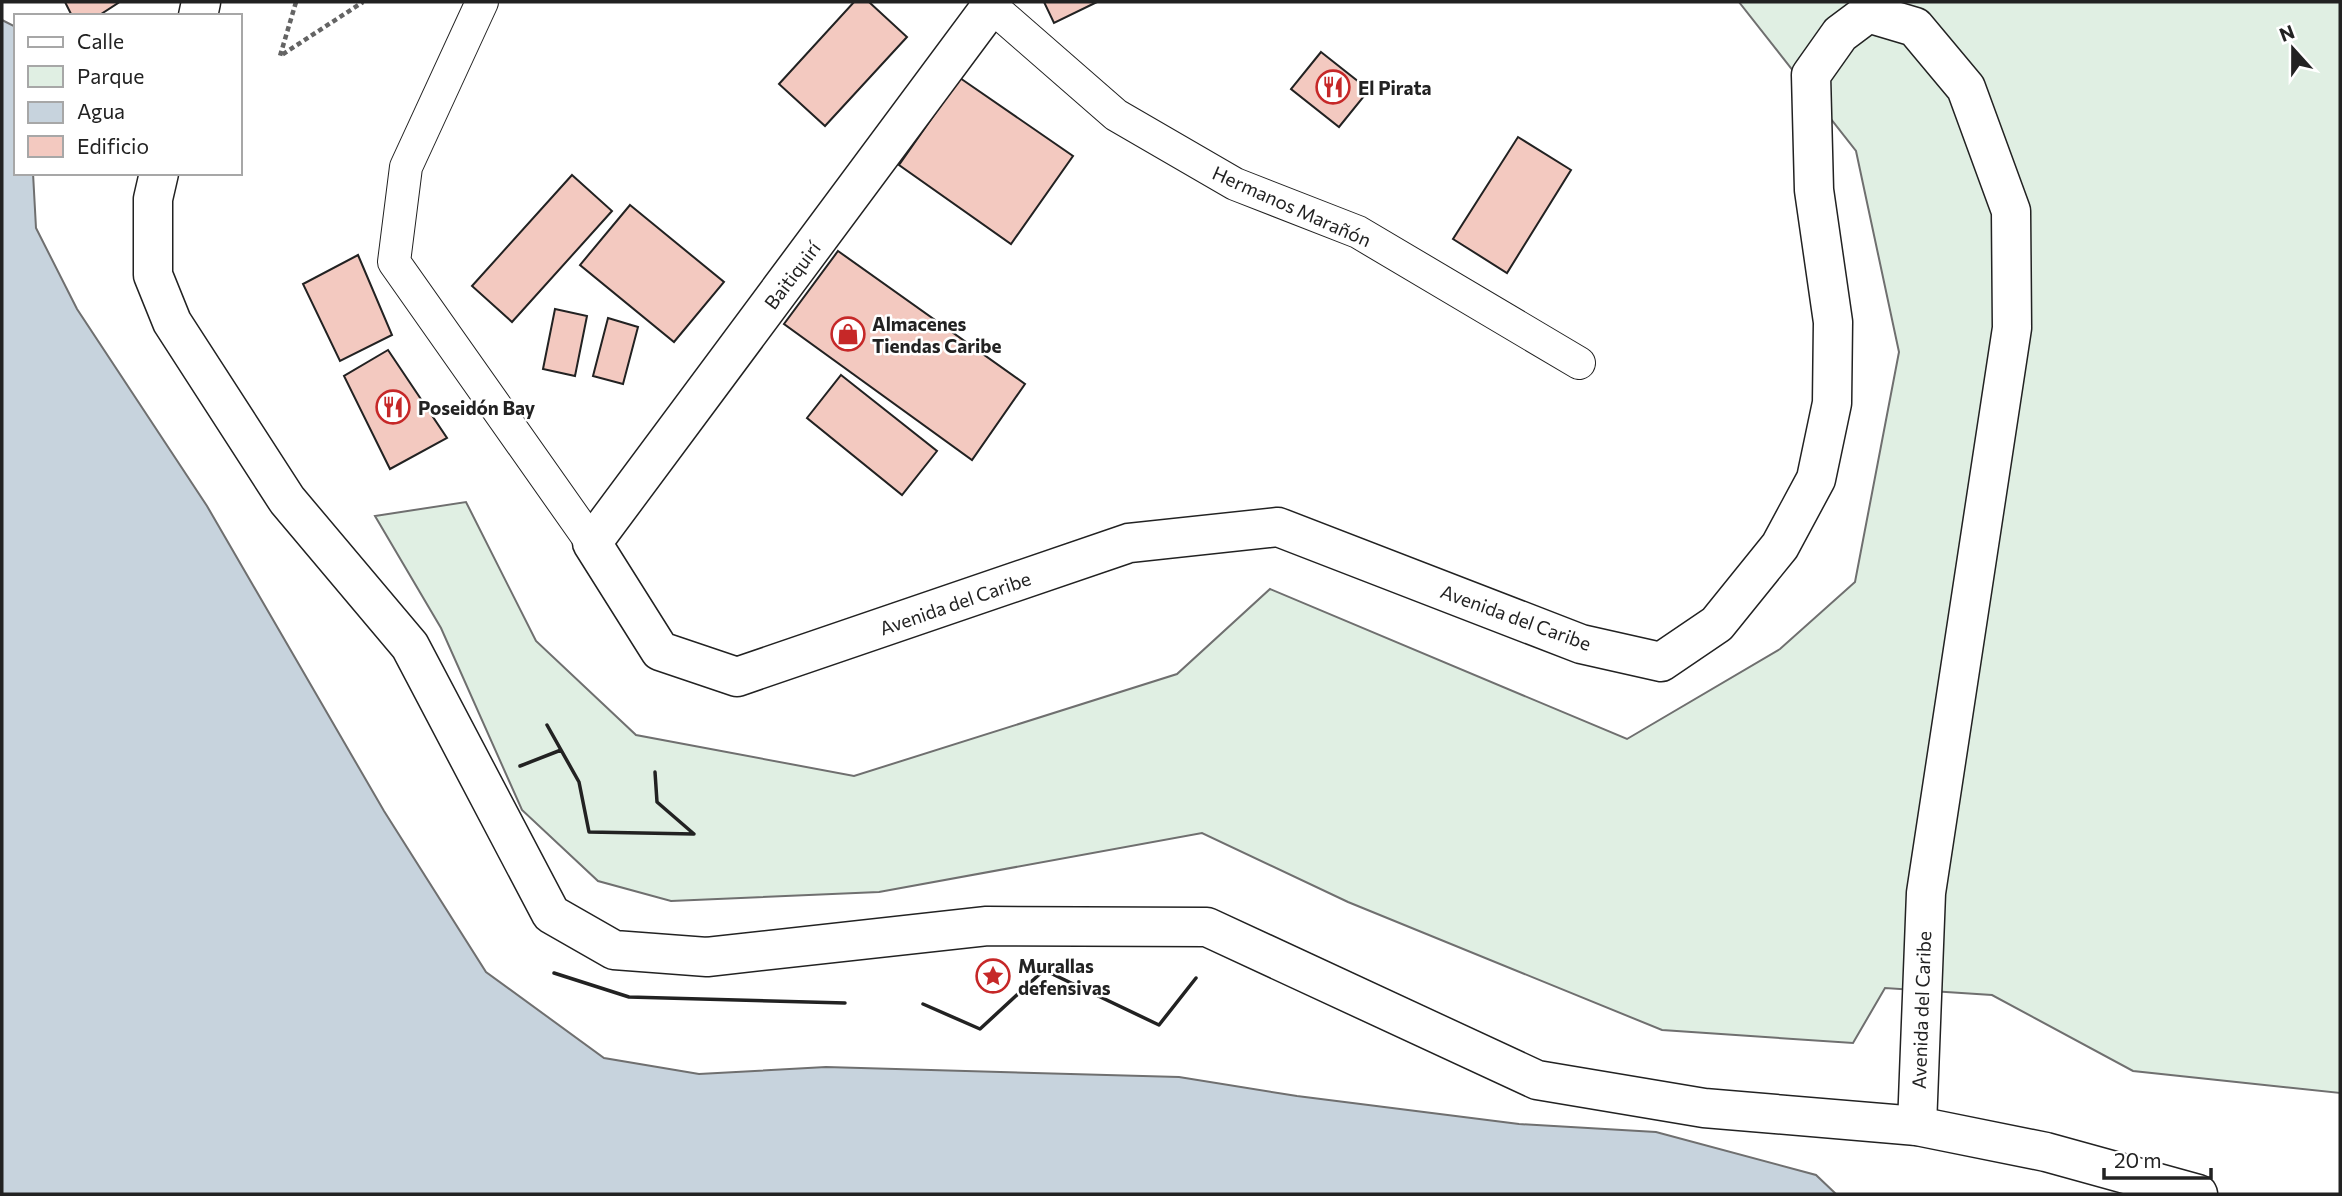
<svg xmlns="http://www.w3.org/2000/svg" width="2342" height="1196" font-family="Commissioner,sans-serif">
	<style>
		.green { fill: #e0efe3; stroke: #6f6f6f; stroke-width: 2 }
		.water { fill: #c7d3dd; stroke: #6f6f6f; stroke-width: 2 }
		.building { fill: #f3c9c0; stroke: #222; stroke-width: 2 }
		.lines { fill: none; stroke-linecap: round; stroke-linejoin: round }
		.minor-casing { stroke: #222; stroke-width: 34 }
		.tertiary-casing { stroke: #222; stroke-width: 41 }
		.secondary-casing { stroke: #222; stroke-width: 41 }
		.path { stroke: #646464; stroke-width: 4.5; stroke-dasharray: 5 3.5; stroke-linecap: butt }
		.minor { stroke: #fff; stroke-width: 32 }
		.tertiary { stroke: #fff; stroke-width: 38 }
		.secondary { stroke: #fff; stroke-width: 38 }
		.wall { stroke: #222; stroke-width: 3.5 }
		.labels { text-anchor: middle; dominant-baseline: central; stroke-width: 5; stroke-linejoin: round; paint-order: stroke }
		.poi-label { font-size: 19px; font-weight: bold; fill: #222; stroke: #fff; text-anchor: start }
		.street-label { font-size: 19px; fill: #222; stroke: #fff }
	</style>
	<rect width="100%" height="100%" fill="#fff"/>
	<path class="green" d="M1739 2H2340V1093L2133 1071 1992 995 1885 988 1853 1043 1662 1030 1348 902 1202 833 879 892 671 901 598 881 522 810 441 628 375 516 466 502 536 641 636 735 854 776 1177 674 1270 589 1627 739 1780 649 1855 582 1899 352 1856 151Z"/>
	<path class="water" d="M2 20 16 27V173H33L36 228 77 309 207 506 384 811 486 972 604 1058 699 1074 826 1067 1179 1077 1297 1096 1519 1124 1656 1132 1816 1175 1836 1194H2Z"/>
	<path class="building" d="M65 2H117L118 3 98 16H72Z
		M854 2H869L907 37 825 126 779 84Z
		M1044 2H1097L1054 23Z
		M1321 52 1369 90 1339 127 1291 89Z
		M960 78 1073 156 1011 244 899 165Z
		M1518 137 1571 170 1507 273 1453 239Z
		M572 175 612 211 512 322 472 286Z
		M630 205 724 282 674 342 580 265Z
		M838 251 1025 384 972 460 784 324Z
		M358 255 392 335 340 361 303 284Z
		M555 309 587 316 575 376 543 369Z
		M608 318 638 327 623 384 593 376Z
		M388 350 447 438 390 469 344 376Z
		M841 375 937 451 902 495 807 418Z"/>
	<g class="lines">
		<defs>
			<path id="minor" d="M482 2 406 167 394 262 592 543
				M991 6 1116 115 1235 184 1358 232 1579 363"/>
			<path id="tertiary" d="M988 2 991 6 592 543 660 651 737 677 1129 543 1278 527 1581 644 1661 662 1717 624 1780 546 1816 479 1832 403 1833 322 1814 190 1811 75 1840 34 1868 13 1915 27 1966 88 2011 211 2012 328 1926 893 1917 1126"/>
			<path id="secondary" d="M198 16 201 2
				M159 173 153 199V275L172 322 287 500 410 646 551 914 614 950 707 957 987 926 1207 927 1537 1080 1704 1108 1917 1126 2046 1152 2198 1194"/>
		</defs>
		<use href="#minor" class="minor-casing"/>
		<use href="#tertiary" class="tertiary-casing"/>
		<use href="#secondary" class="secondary-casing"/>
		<path class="path" d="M296 2 280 56 363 2"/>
		<use href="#minor" class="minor"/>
		<use href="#tertiary" class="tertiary"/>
		<use href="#secondary" class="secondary"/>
		<path class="wall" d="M547 725 579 782 589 832 694 834 657 802 655 772
			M520 766 561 750
			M554 973 629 997 845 1003
			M923 1004 980 1029 1044 970 1159 1025 1196 978"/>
	</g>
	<defs>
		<symbol id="restaurant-ring" viewBox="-11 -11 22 22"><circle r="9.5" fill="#fff" stroke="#c62828" stroke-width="1.5"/><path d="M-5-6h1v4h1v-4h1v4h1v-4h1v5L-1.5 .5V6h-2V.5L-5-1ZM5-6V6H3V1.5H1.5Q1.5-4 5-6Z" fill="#c62828"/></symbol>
		<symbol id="shop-ring" viewBox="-11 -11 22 22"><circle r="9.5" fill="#fff" stroke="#c62828" stroke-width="1.5"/><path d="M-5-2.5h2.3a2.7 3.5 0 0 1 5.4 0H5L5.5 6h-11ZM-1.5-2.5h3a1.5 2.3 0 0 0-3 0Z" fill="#c62828"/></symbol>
		<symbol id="sight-ring" viewBox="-11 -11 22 22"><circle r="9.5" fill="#fff" stroke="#c62828" stroke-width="1.5"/><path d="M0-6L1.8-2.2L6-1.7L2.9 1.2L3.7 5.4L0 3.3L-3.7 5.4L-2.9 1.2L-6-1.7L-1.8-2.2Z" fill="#c62828"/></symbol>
	</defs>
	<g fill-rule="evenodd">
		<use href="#restaurant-ring" x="1314" y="68" width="38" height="38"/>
		<use href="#shop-ring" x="829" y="315" width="38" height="38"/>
		<use href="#restaurant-ring" x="374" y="388" width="38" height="38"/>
		<use href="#sight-ring" x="974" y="957" width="38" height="38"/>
	</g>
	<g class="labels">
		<g class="poi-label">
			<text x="1358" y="87">El Pirata</text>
			<text x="872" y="323">Almacenes<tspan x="872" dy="22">Tiendas Caribe</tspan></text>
			<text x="418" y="407">Poseidón Bay</text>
			<text x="1018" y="965">Murallas<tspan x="1018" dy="22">defensivas</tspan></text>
		</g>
		<g class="street-label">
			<text transform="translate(1292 206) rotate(24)">Hermanos Marañón</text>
			<text transform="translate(792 275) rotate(-53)">Baitiquirí</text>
			<text transform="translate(955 603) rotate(-19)">Avenida del Caribe</text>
			<text transform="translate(1516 617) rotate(20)">Avenida del Caribe</text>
			<text transform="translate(1921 1010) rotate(-88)">Avenida del Caribe</text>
		</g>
	</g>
	<rect width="2342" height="1196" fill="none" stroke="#222222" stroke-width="7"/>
	<rect x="14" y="14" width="228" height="161" fill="#ffffff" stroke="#a7a7a7" stroke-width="2"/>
	<rect x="28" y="37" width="35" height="10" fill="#ffffff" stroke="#a7a7a7" stroke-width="2"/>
	<text x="77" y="49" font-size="21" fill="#222222">Calle</text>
	<rect x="28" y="66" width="35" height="21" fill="#e0efe3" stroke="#a7a7a7" stroke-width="2"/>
	<text x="77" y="84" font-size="21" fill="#222222">Parque</text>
	<rect x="28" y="102" width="35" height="21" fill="#c7d3dd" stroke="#a7a7a7" stroke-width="2"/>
	<text x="77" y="119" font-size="21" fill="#222222">Agua</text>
	<rect x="28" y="136" width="35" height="21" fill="#f3c9c0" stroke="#a7a7a7" stroke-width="2"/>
	<text x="77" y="154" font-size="21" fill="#222222">Edificio</text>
	<g transform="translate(2293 49) rotate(339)" stroke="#ffffff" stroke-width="5" paint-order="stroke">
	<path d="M0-5L12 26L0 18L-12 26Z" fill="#222222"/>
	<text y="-10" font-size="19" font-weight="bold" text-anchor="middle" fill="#222222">N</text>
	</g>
	<path d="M2104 1168v10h107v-10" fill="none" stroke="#222222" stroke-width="3.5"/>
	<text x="2114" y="1168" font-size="21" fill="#222222" stroke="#ffffff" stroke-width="5" paint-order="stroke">20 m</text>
</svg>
